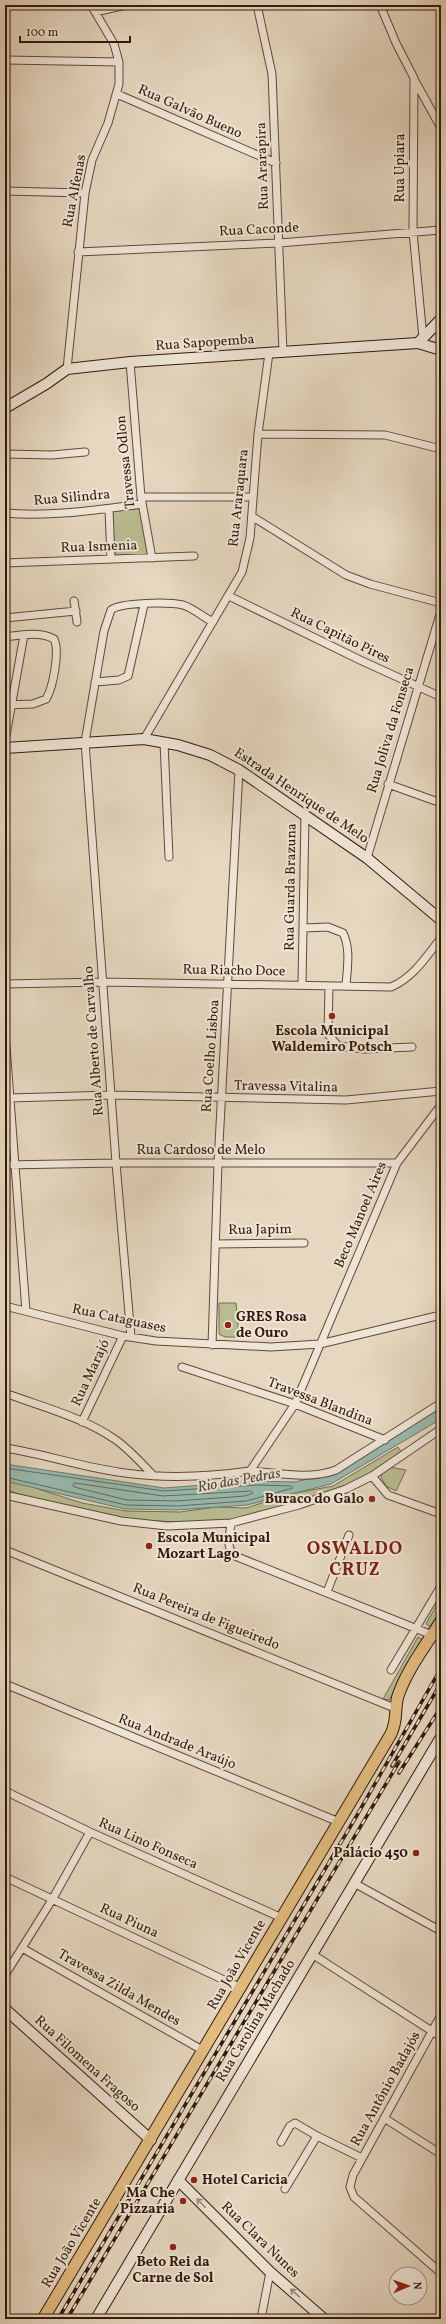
<svg xmlns="http://www.w3.org/2000/svg" width="446" height="2324" font-family="Vollkorn,serif">
	<style>
		.green { fill: #b8bd91; stroke: #766c4e }
		.water { fill: #97baaf; stroke: #6f7a6d }
		.lines { fill: none; stroke-linecap: round; stroke-linejoin: round }
		.shore { stroke: #656a5d; stroke-width: 1 }
		.street-casing { stroke: #604938; stroke-width: 9 }
		.secondary-casing { stroke: #331a0b; stroke-width: 12 }
		.primary-casing { stroke: #331a0b; stroke-width: 13 }
		.street { stroke: #efe5d6; stroke-width: 7 }
		.secondary { stroke: #efe5d6; stroke-width: 10 }
		.primary { stroke: #e3bc80; stroke-width: 11 }
		.rail-casing { stroke: #331a0b; stroke-width: 3.5 }
		.rail { stroke: #efe5d6; stroke-width: 2; stroke-dasharray: 6; stroke-linecap: butt }
		.oneway { stroke: #9a8a7b }
		.poi-dot { fill: #8f2418; stroke: #efe5d6; stroke-width: 1.5 }
		.labels { text-anchor: middle; dominant-baseline: central; stroke-width: 4; stroke-linejoin: round; paint-order: stroke }
		.street-label { font-size: 14px; fill: #331a0b; stroke: #efe5d6 }
		.poi-label { font-size: 14px; font-weight: bold; fill: #331a0b; stroke: #efe5d6; text-anchor: start }
		.water-label { font-size: 15px; font-style: italic; fill: #514a3c; stroke: #efe5d6 }
		.district-label { font-size: 18px; font-weight: bold; letter-spacing: 1px; fill: #7a1f14; stroke: #efe5d6 }
	</style>
	<rect width="100%" height="100%" fill="#e6d7c0"/>
	<filter id="stains"><feTurbulence type="fractalNoise" baseFrequency=".005" numOctaves="4"/><feColorMatrix values="0 0 0 0 .2 0 0 0 0 .09 0 0 0 0 .02 0 0 0 .5 -.17"/></filter>
	<radialGradient id="worn" r=".72"><stop offset=".6" stop-color="#630" stop-opacity="0"/><stop offset="1" stop-color="#630" stop-opacity=".3"/></radialGradient>
	<path class="green" d="M140 506 148 554 115 557 112 511Z
		M219 1303H236L239 1337H225L219 1334Z
		M398 1447 404 1456 336 1491 231 1520 178 1522 120 1519 21 1495 5 1489V1475L38 1489 82 1503 126 1511 180 1512 216 1507 246 1508 290 1494 333 1486Z
		M389 1467 406 1470 396 1491 386 1486 381 1477 382 1473Z
		M441 1597V1610L431 1627 426 1624Z
		M418 1637 424 1640 389 1700 383 1699Z"/>
	<path class="water" d="M441 1407V1419L331 1484 247 1505 177 1510 125 1509 5 1481V1464L164 1488 257 1481 294 1482 337 1473Z"/>
	<g class="lines">
		<path class="shore" d="M5 1468 164 1491 257 1485 291 1486 293 1488 246 1501 177 1506 126 1505 5 1477
			M75 1483 163 1496 251 1491 253 1493 245 1496 176 1501 127 1500 74 1487 73 1485Z"/>
		<defs>
			<path id="street" d="M257 5 272 74 283 352
				M380 5 396 43 414 78 413 232 423 338
				M95 12 126 5
				M5 60 119 62
				M414 79 441 128
				M117 94 276 163
				M5 191 85 193
				M78 252 279 243 441 230
				M130 362 141 497 152 558
				M67 369 85 193 92 160 108 123 119 84V62L114 44 91 5
				M258 434 385 435 441 449
				M5 454 52 455 85 452
				M141 497H253
				M109 509 111 559
				M5 513C51 517 96 510 142 504
				M253 517 346 575 370 584 441 603
				M5 563 194 556
				M229 596 360 660 441 697
				M74 601 77 622
				M5 618 76 611
				M5 637C20 635 40 631 54 639 60 651 53 688 46 699L33 704 5 705
				M95 682 119 680 128 676 144 605
				M144 739 242 572 250 538 258 434 269 353
				M5 741 24 635
				M164 742 169 857
				M388 784 441 803
				M367 858 441 611
				M304 928 328 927 343 933C351 949 347 969 346 986
				M5 984 103 982 391 987C413 978 426 957 441 938
				M302 985 305 814
				M329 986 328 1034 338 1046 365 1049 412 1047
				M5 1033 26 1311
				M10 1098 111 1095 346 1100 441 1091
				M5 1165 116 1163H397
				M215 1244 304 1243
				M5 1306 123 1336 156 1341 271 1347 320 1344 441 1315
				M131 1337 116 1163 85 742 104 631 111 610C121 602 170 602 183 605 193 608 203 617 213 622
				M212 1345 218 1163 239 770
				M182 1367 295 1404 385 1440
				M5 1393C42 1407 83 1417 116 1440 130 1450 142 1464 154 1476
				M82 1422 123 1336
				M5 1448C45 1454 85 1468 125 1473 168 1479 207 1477 250 1471L295 1404 397 1163 441 1105
				M250 1471C278 1473 309 1480 336 1470L441 1403
				M372 1476 388 1495 441 1514
				M5 1495 121 1521 167 1526 231 1523 299 1505 346 1489 372 1476 441 1429
				M231 1523C230 1534 225 1548 235 1556L432 1635
				M5 1550 397 1709
				M327 1592 349 1535
				M391 1670 441 1586
				M5 1684 339 1822
				M5 1791 90 1832 282 1918
				M5 1877 241 1988
				M354 1883 441 1931
				M22 1948 204 2051
				M312 1954 441 2037
				M5 1975 52 1900 90 1832
				M441 2015 353 2175 350 2187 354 2197 441 2273
				M384 2118 441 2154
				M281 2142 290 2126 295 2123 317 2136 362 2158
				M285 2189 317 2136
				M261 2319 270 2272"/>
			<path id="secondary" d="M418 343 441 319
				M5 408 46 384 67 369 130 362 418 343 441 350
				M5 748 144 739 178 745 210 755 239 770 367 858 441 920
				M5 2009 151 2140
				M178 2180 270 2272 324 2319
				M96 2319 441 1737"/>
			<path id="primary" d="M43 2319 391 1734C398 1719 394 1710 398 1696 407 1669 427 1644 441 1621"/>
		</defs>
		<use href="#street" class="street-casing"/>
		<use href="#secondary" class="secondary-casing"/>
		<use href="#primary" class="primary-casing"/>
		<use href="#street" class="street"/>
		<use href="#secondary" class="secondary"/>
		<use href="#primary" class="primary"/>
		<defs>
			<path id="rail" d="M392 1766 441 1683
				M399 1773 441 1707
				M58 2319 356 1817 441 1668
				M67 2319 399 1762"/>
		</defs>
		<use href="#rail" class="rail-casing"/>
		<use href="#rail" class="rail"/>
	</g>
	<defs><path id="oneway-shaft" d="M-6 0H5M1.5-3L5.5 0L1.5 3" fill="none" stroke-width="1.6" stroke-linecap="round" stroke-linejoin="round"/></defs>
	<g class="oneway">
		<use href="#oneway-shaft" transform="translate(201 2203) rotate(-135)"/>
		<use href="#oneway-shaft" transform="translate(295 2293) rotate(-139)"/>
	</g>
	<g class="poi-dot">
		<circle cx="332" cy="1016" r="4"/>
		<circle cx="228" cy="1325" r="4"/>
		<circle cx="372" cy="1499" r="4"/>
		<circle cx="149" cy="1546" r="4"/>
		<circle cx="416" cy="1853" r="4"/>
		<circle cx="194" cy="2180" r="4"/>
		<circle cx="183" cy="2201" r="4"/>
		<circle cx="173" cy="2247" r="4"/>
	</g>
	<g class="labels">
		<g class="street-label">
			<text transform="translate(190 112) rotate(24)">Rua Galvão Bueno</text>
			<text transform="translate(263 166) rotate(-92)">Rua Ararapira</text>
			<text transform="translate(400 168) rotate(-90)">Rua Upiara</text>
			<text transform="translate(75 191) rotate(-79)">Rua Alfenas</text>
			<text transform="translate(259 230) rotate(-3)">Rua Caconde</text>
			<text transform="translate(205 343) rotate(-4)">Rua Sapopemba</text>
			<text transform="translate(126 462) rotate(-96)">Travessa Odlon</text>
			<text transform="translate(72 498) rotate(-5)">Rua Silindra</text>
			<text transform="translate(239 498) rotate(-84)">Rua Araraquara</text>
			<text transform="translate(99 547) rotate(-2)">Rua Ismenia</text>
			<text transform="translate(340 636) rotate(26)">Rua Capitão Pires</text>
			<text transform="translate(391 730) rotate(-73)">Rua Joliva da Fonseca</text>
			<text transform="translate(301 796) rotate(34)">Estrada Henrique de Melo</text>
			<text transform="translate(291 887) rotate(-89)">Rua Guarda Brazuna</text>
			<text transform="translate(234 971) rotate(1)">Rua Riacho Doce</text>
			<text transform="translate(94 1041) rotate(-94)">Rua Alberto de Carvalho</text>
			<text transform="translate(211 1056) rotate(-86)">Rua Coelho Lisboa</text>
			<text transform="translate(286 1087) rotate(1)">Travessa Vitalina</text>
			<text x="201" y="1150">Rua Cardoso de Melo</text>
			<text transform="translate(361 1215) rotate(-67)">Beco Manoel Aires</text>
			<text transform="translate(260 1230) rotate(-1)">Rua Japim</text>
			<text transform="translate(119 1319) rotate(12)">Rua Cataguases</text>
			<text transform="translate(91 1373) rotate(-65)">Rua Marajó</text>
			<text transform="translate(320 1402) rotate(21)">Travessa Blandina</text>
			<text transform="translate(206 1617) rotate(22)">Rua Pereira de Figueiredo</text>
			<text transform="translate(177 1742) rotate(22)">Rua Andrade Araújo</text>
			<text transform="translate(148 1844) rotate(24)">Rua Lino Fonseca</text>
			<text transform="translate(129 1921) rotate(25)">Rua Piuna</text>
			<text transform="translate(237 1965) rotate(-60)">Rua João Vicente</text>
			<text transform="translate(119 1988) rotate(30)">Travessa Zilda Mendes</text>
			<text transform="translate(256 2021) rotate(-59)">Rua Carolina Machado</text>
			<text transform="translate(87 2064) rotate(42)">Rua Filomena Fragoso</text>
			<text transform="translate(386 2089) rotate(-61)">Rua Antônio Badajós</text>
			<text transform="translate(260 2240) rotate(44)">Rua Clara Nunes</text>
			<text transform="translate(72 2243) rotate(-59)">Rua João Vicente</text>
		</g>
		<g class="poi-label">
			<text x="332" y="1031" text-anchor="middle">Escola Municipal<tspan x="332" dy="16">Waldemiro Potsch</tspan></text>
			<text x="236" y="1317">GRES Rosa<tspan x="236" dy="16">de Ouro</tspan></text>
			<text x="364" y="1499" text-anchor="end">Buraco do Galo</text>
			<text x="157" y="1538">Escola Municipal<tspan x="157" dy="16">Mozart Lago</tspan></text>
			<text x="408" y="1853" text-anchor="end">Palácio 450</text>
			<text x="202" y="2180">Hotel Caricia</text>
			<text x="175" y="2193" text-anchor="end">Ma Che<tspan x="175" dy="16">Pizzaria</tspan></text>
			<text x="173" y="2262" text-anchor="middle">Beto Rei da<tspan x="173" dy="16">Carne de Sol</tspan></text>
		</g>
		<g class="water-label">
			<text transform="translate(239 1481) rotate(-10)">Rio das Pedras</text>
		</g>
		<g class="district-label">
			<text x="355" y="1549">OSWALDO<tspan x="355" dy="21">CRUZ</tspan></text>
		</g>
	</g>
	<rect width="446" height="2324" fill="none" stroke="#e6d7c0" stroke-width="20"/>
	<rect x="6" y="6" width="434" height="2312" fill="none" stroke="#331a0b" stroke-width="2"/>
	<rect x="10" y="10" width="426" height="2304" fill="none" stroke="#331a0b"/>
	<g transform="translate(408 2286) rotate(88)"><circle r="19" fill="#efe5d6" stroke="#a49485"/>
	<path d="M0-3L7 15L0 10L-7 15Z" fill="#8f2418"/>
	<text y="-6" font-size="11" font-weight="bold" text-anchor="middle" fill="#331a0b">N</text>
	</g>
	<path d="M20 36v6h110v-6" fill="none" stroke="#331a0b" stroke-width="2"/>
	<text x="26" y="36" font-size="12" fill="#331a0b" stroke="#efe5d6" stroke-width="3" paint-order="stroke">100 m</text>
	<rect width="100%" height="100%" filter="url(#stains)"/>
	<rect width="100%" height="100%" fill="url(#worn)"/>
</svg>
